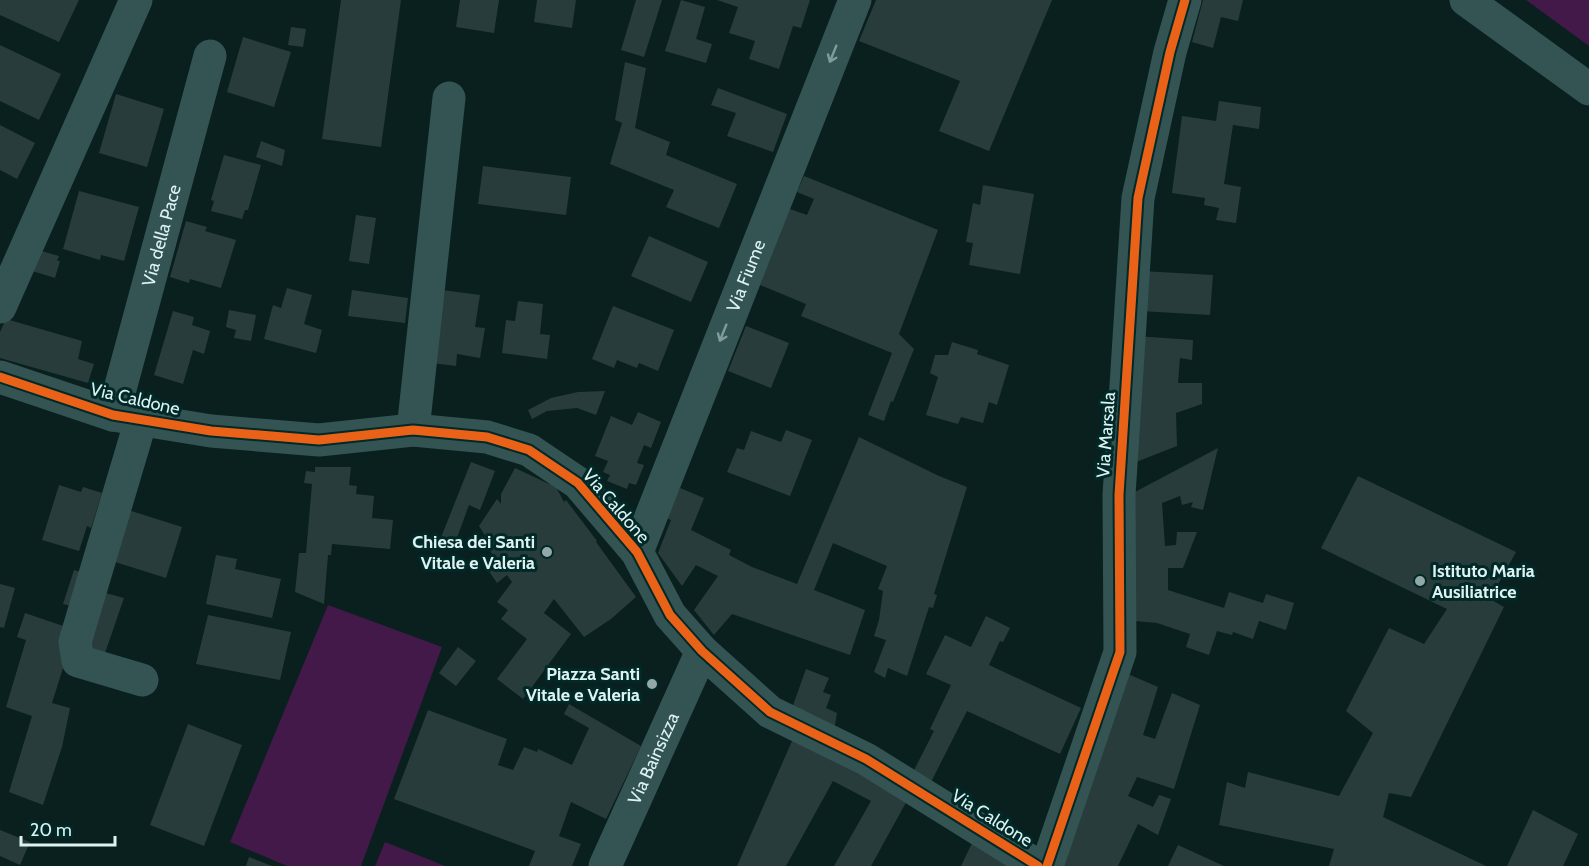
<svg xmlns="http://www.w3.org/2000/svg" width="1589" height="866" font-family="Cabin,sans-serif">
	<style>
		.green { fill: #421948 }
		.building { fill: #283c3b }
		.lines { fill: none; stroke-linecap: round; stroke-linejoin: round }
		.minor { stroke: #345453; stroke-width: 33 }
		.cycleway-casing { stroke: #002928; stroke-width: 13 }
		.cycleway { stroke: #ea6118; stroke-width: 9 }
		.oneway { stroke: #809c9b }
		.poi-dot { fill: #93a9a8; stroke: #002928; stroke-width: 2 }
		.labels { text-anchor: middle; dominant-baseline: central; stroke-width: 6; stroke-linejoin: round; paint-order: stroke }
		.street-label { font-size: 18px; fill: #ddf3f2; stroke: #002928 }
		.poi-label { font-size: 18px; font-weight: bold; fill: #ddf3f2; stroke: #002928; text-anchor: end }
	</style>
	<rect width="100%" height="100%" fill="#09201f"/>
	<path class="green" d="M1526 0H1589V46Z
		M328 605 442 647 361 866H287L230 842Z
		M385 842 445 866H375Z"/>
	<path class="building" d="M0 0H79L59 42 0 15Z
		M341 0H401L381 147 322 139Z
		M460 0H499L494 33 456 27Z
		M537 0H576L572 28 534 22Z
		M636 0H662L644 57 621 50Z
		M681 0 705 7 696 39 712 44 706 63 665 51Z
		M717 0H810L801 28 793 26 779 69 749 59 755 41 729 33 738 7Z
		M876 0H1052L989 151 939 131 960 81 859 41Z
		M1203 0H1243L1238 21 1221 17 1213 48 1192 42Z
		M291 27 306 29 303 47 288 45Z
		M243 37 291 52 274 107 227 92Z
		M0 45 61 74 39 120 0 101Z
		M625 62 646 68 635 128 670 142 666 155 737 184 719 228 666 207 674 190 610 164 622 123 615 120Z
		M718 88 787 114 773 152 727 136 736 113 711 105Z
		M116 94 164 109 147 167 99 153Z
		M1219 101 1261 107 1259 129 1233 125 1224 184 1241 187 1236 223 1216 220 1219 208 1204 205 1205 198 1172 193 1182 116 1216 121Z
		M0 125 35 143 17 179 0 170Z
		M261 141 285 150 282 166 256 157Z
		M224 155 261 165 248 210H245L242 219 211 211 214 201 211 200Z
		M483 166 571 177 566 215 478 204Z
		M804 176 938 230 899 334 914 349 893 402 891 401 884 421 868 415 892 353 801 316 806 304 760 285 790 209 807 215 814 199 797 192Z
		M983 185 1034 194 1020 274 969 265 973 243 966 242 973 203 980 205Z
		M79 191 139 207 124 261 101 255 100 260 63 249Z
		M356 215 376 218 369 264 349 261Z
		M186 221 207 227 205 231 236 240 221 288 190 279 189 283 170 277Z
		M649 236 708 262 691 302 631 276Z
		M38 250 59 256 57 261H60L55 278 29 270Z
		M1142 271 1213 275 1210 315 1140 311Z
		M287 288 312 295 304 324 322 330 316 353 264 339 273 305 281 308Z
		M352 290 408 298 405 323 348 316Z
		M442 290 480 295 475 327 485 328 480 358 457 354 456 366 432 363Z
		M518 301 543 304 540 334 550 335 547 359 502 353 506 320 515 321Z
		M613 306 674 330 658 371 639 363 637 368 617 360 614 368 592 359Z
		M229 310 256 315 251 341 234 338 236 330 226 327Z
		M173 311 194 317 192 325 210 331 204 354 193 350 183 384 154 375Z
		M6 319 82 341 78 359 94 364 88 383 0 358V332Z
		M746 326 789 343 771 388 728 371Z
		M1136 336 1193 340 1192 360 1180 358 1178 383H1202V404L1176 413 1177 446 1131 464Z
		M952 342 978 350 977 354 1009 365 997 405 989 402 983 423 961 417 958 424 926 415 938 377 930 373 935 355H948Z
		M605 391 596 415 577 408 547 411 532 419 528 410 551 398 578 392Z
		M638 412 661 422 651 448 644 445 637 463 644 465 636 485 629 483 627 489 607 481 610 475 603 472 608 461 595 456 611 416 632 425Z
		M786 430 812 440 790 496 727 472 737 448 744 450 751 431 781 442Z
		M859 437 939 476 967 487 934 594 937 595 933 608 929 607 907 676 888 668 885 678 874 672 886 640 874 636 879 620 883 591 878 589 887 566 833 543 814 590 865 610 850 655 732 614 714 635 694 610 718 576 696 565 682 586 658 553 671 520 667 518 680 488 704 498 691 530 731 550 729 555 752 567 797 584Z
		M1218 448 1203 510 1191 507 1193 502 1182 505 1180 496 1162 503 1165 546 1176 545 1177 532H1197L1183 568H1168V590L1224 608 1229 592 1263 603 1266 594 1294 603 1286 630 1259 621 1253 639 1233 632 1232 635 1217 631 1209 655 1186 647 1190 634 1157 623 1135 621 1133 493Z
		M471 462 495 471 480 510 469 505 454 546 440 540Z
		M315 467H351L349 485 357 486 356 494 374 496 372 518 393 520 390 549 332 544 331 555H328L324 604 295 592 299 553H306L312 484 304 483 306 471 315 472Z
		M515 468 549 484 554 483 564 502 566 500 597 541 596 542 636 597 611 619 584 637 554 599 544 613 571 634 523 699 497 679 527 639 501 619 508 610 497 602 512 582 507 575 497 583 486 567 496 559 486 545 490 543 479 526 497 499 501 504V494Z
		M1358 476 1516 552 1490 599 1504 607 1411 797 1389 793 1383 817 1486 866H1329L1334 849 1219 825 1227 782 1245 788 1248 772 1339 796 1373 733 1346 711 1389 628 1424 644 1447 609 1321 548Z
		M59 485 81 492 83 487 102 493 91 528 87 526 79 551 42 540Z
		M128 510 182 527 166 578 112 561Z
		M216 555 237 559 235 569 281 579 272 618 206 604Z
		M74 570 91 575 80 608 63 604Z
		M0 584 15 588 4 628 0 627Z
		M102 592 124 598 104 656 83 650Z
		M25 613 75 630 52 703 70 708 62 747 43 805 9 792 32 716 6 707 26 640 17 637Z
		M208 615 291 632 280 680 196 664Z
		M986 616 1010 628 1003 642 1000 641 989 665 1081 708 1060 754 967 711 928 788 910 778 934 731 930 729 951 685 926 674 945 635 971 647Z
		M458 647 476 661 456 686 439 673Z
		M806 669 829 678 823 692 831 695 826 708 837 713 833 737 792 708Z
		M1128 674 1158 687 1143 735 1155 739 1172 693 1200 705 1174 789 1137 777 1128 796 1153 807 1159 795 1171 799 1158 835 1138 824 1118 866H1061Z
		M569 704 641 746 606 819 571 802 559 836 581 844 572 866H529L535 851 394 799 428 710 507 739 498 765 513 770 524 747 537 752 538 749 572 765 589 728 564 714Z
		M188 724 242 745 204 846 150 825Z
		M796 732 909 797 871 866H834L871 801 833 781 786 866H737Z
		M1533 810 1578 834 1563 866H1507Z
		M0 830 30 842 20 865 0 856Z
		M973 841 1007 866H961Z
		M1178 845 1224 866H1168Z
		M249 857 272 866H246Z"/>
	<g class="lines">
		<g class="minor">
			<path d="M1466 0 1589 89"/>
			<path d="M0 307 136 0"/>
			<path d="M0 377 113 415 211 431 319 440 413 430 487 437 529 450 578 483 637 552 670 615 702 651 770 712 866 759 1038 866"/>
			<path id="s1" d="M113 415 210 56"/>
			<path d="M141 420 75 642 78 661 142 680"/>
			<path d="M413 430 449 98"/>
			<path id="s2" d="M637 552 855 0"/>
			<path id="s3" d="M605 866 702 651"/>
			<path d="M1047 866 1120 652 1119 495 1138 198 1170 52 1185 0"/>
		</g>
		<defs>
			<path id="cycleway" d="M0 377 113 415 211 431 319 440 413 430 487 437 529 450 578 483 637 552 670 615 702 651 770 712 866 759 1038 866
				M1047 866 1120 652 1119 495 1138 198 1170 52 1185 0"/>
		</defs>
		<use href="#cycleway" class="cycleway-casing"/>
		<use href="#cycleway" class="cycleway"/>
	</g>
	<defs><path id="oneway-shaft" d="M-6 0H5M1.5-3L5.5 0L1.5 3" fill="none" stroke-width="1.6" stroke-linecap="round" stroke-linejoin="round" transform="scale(1.5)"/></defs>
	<g class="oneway">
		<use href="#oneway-shaft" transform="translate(833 54) rotate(112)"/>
		<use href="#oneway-shaft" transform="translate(723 333) rotate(112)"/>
	</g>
	<g class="poi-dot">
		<circle cx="547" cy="552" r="6"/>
		<circle cx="1420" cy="581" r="6"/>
		<circle cx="652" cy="684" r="6"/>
	</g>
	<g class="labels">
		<g class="street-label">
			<text stroke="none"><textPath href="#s1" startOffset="186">Via della Pace</textPath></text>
			<text stroke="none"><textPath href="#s2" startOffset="297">Via Fiume</textPath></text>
			<text transform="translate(135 399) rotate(13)">Via Caldone</text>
			<text transform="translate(1106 435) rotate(-86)">Via Marsala</text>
			<text transform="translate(616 506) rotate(49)">Via Caldone</text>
			<text stroke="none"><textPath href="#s3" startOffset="118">Via Bainsizza</textPath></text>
			<text transform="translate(992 818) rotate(32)">Via Caldone</text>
		</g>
		<g class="poi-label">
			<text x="535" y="542">Chiesa dei Santi<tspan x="535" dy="21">Vitale e Valeria</tspan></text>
			<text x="1432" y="571" text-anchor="start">Istituto Maria<tspan x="1432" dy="21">Ausiliatrice</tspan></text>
			<text x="640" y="674">Piazza Santi<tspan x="640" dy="21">Vitale e Valeria</tspan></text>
		</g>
	</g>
	<path d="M21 836v9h94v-9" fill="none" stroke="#ddf3f2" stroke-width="3"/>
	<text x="30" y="836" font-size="18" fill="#ddf3f2" stroke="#002928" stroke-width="4.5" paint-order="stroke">20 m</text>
</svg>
